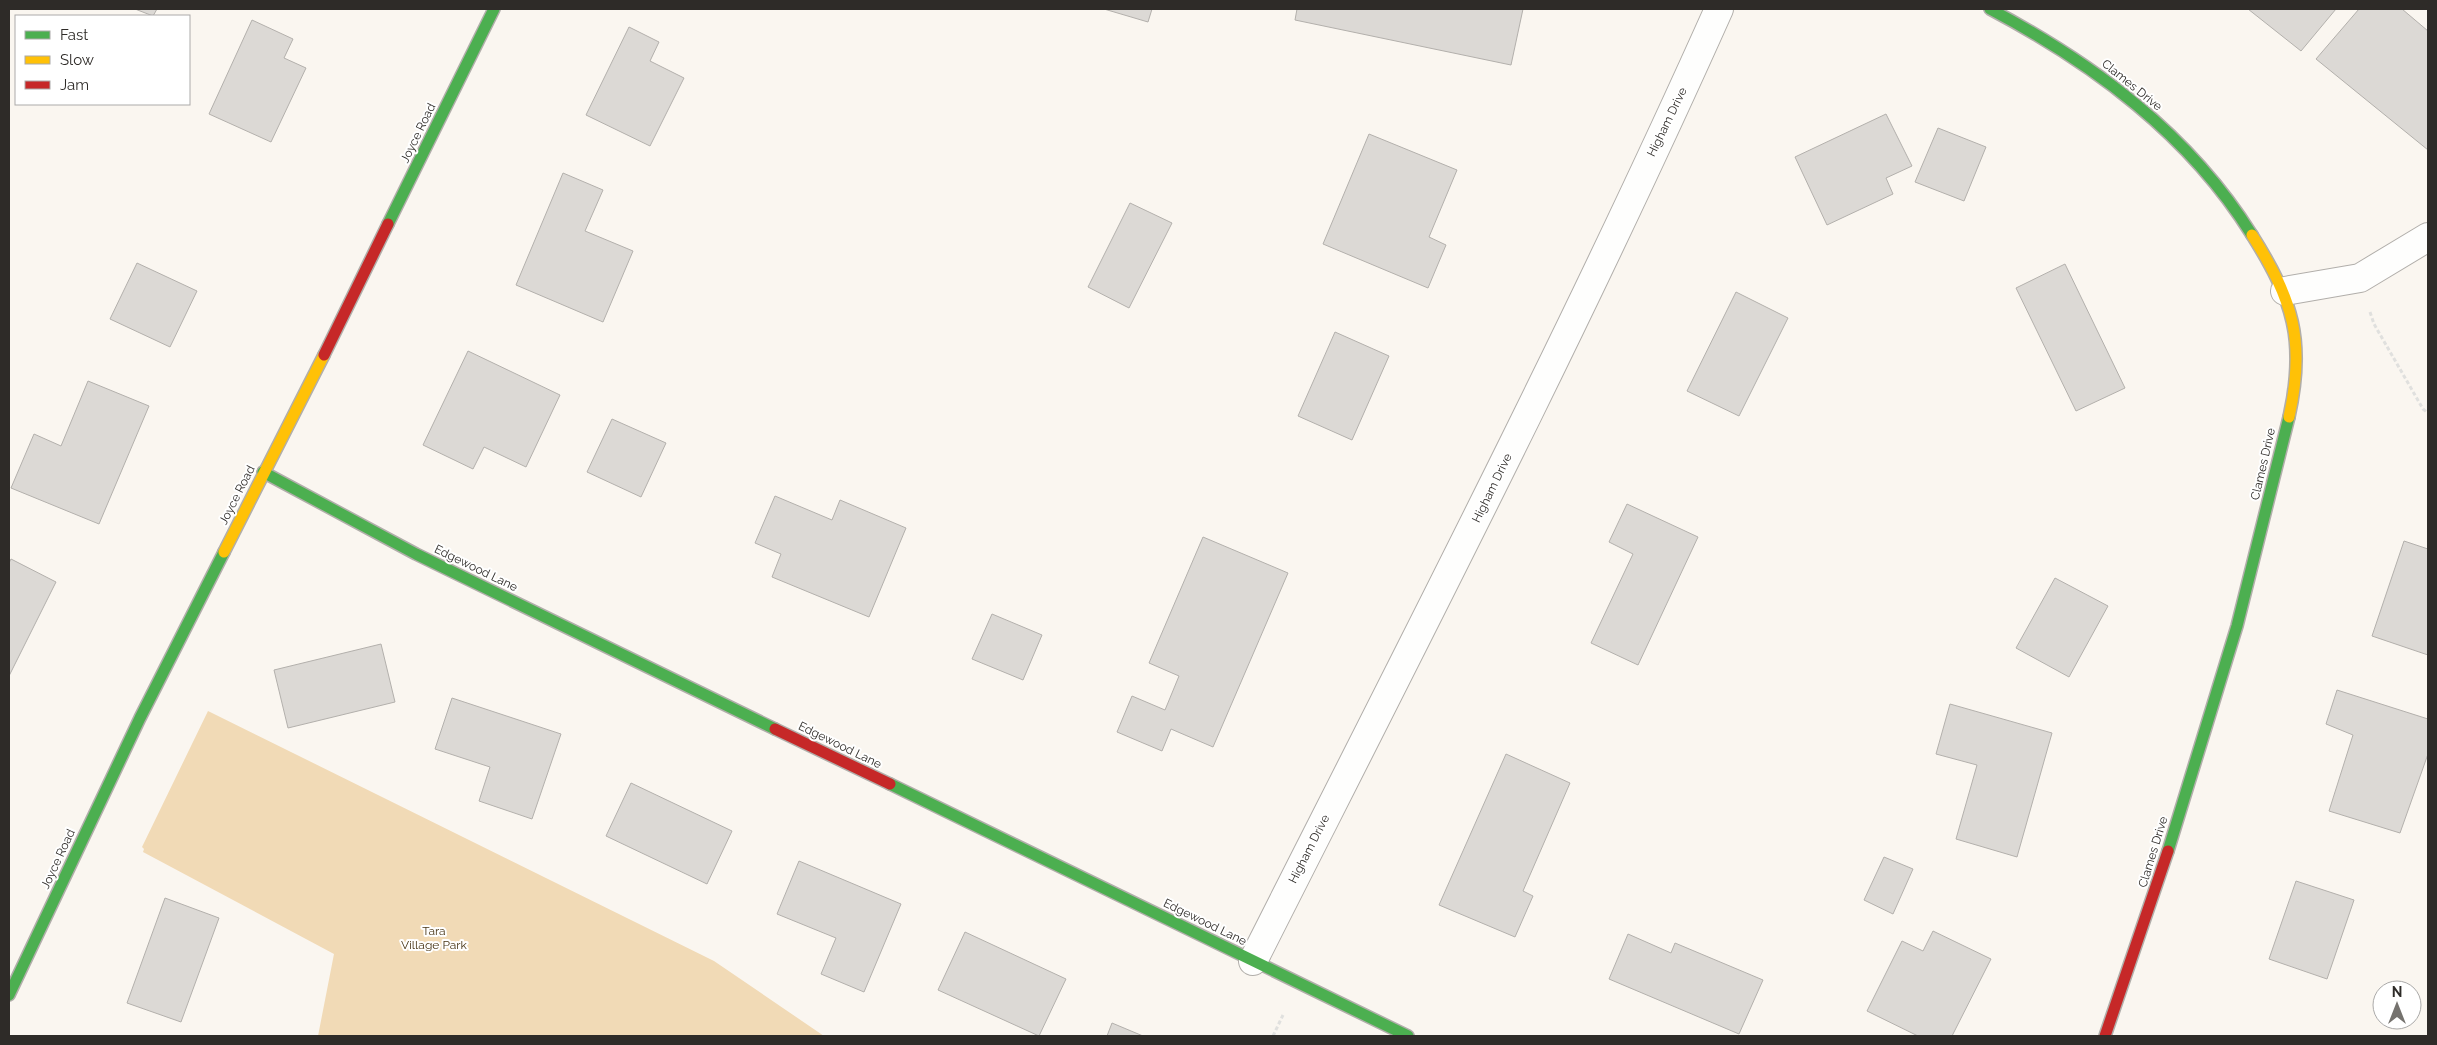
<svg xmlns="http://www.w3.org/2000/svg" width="2437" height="1045" font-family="Raleway,sans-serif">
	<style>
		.green { fill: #f1dab6 }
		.building { fill: #dcd9d5; stroke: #b3b0ac }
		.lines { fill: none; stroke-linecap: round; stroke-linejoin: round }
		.street-casing { stroke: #b1aeaa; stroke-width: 30 }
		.fast-casing { stroke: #b1aeaa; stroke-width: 14 }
		.slow-casing { stroke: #b1aeaa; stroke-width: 14 }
		.jam-casing { stroke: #b1aeaa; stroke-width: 14 }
		.path { stroke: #e0e0de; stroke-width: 3; stroke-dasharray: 4 2.5; stroke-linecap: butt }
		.street { stroke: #fefefd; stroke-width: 28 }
		.fast { stroke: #4caf50; stroke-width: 11 }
		.slow { stroke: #ffc107; stroke-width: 11 }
		.jam { stroke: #c62828; stroke-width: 11 }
		.labels { text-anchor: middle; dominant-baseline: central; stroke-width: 4; stroke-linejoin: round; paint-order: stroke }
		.street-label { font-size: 12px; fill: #2e2b28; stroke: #fff }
		.park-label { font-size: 12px; fill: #473415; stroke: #fff }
	</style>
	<rect width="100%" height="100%" fill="#faf6f0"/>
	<path class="green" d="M208 711 714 961 824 1036H318L334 954 143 852 144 849 142 847Z"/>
	<path class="building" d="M135 9H157L153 16Z
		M1104 9H1152L1148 22Z
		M1297 9H1523L1511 65 1295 20Z
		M2248 9H2336L2301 51Z
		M2359 9H2402L2428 31V150L2316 59Z
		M252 20 293 39 284 58 306 68 271 142 209 114Z
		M629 27 659 42 650 61 684 78 650 146 586 115Z
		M1886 114 1912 166 1886 178 1893 194 1827 225 1795 157Z
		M1938 128 1986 147 1964 201 1915 182Z
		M1369 134 1457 170 1429 237 1446 245 1428 288 1323 244Z
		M563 173 603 190 585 231 633 251 603 322 516 285Z
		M1130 203 1172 223 1129 308 1088 287Z
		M137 263 197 291 170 347 110 319Z
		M2065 264 2125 388 2076 411 2016 288Z
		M1736 292 1788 318 1739 416 1687 391Z
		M1335 332 1389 356 1352 440 1298 416Z
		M468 351 560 395 526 467 484 447 473 469 423 445Z
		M88 381 149 406 99 524 11 488 34 434 61 446Z
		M612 419 666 443 641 497 587 472Z
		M775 496 832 520 840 500 906 528 869 617 772 577 781 554 755 543Z
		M1627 504 1698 537 1638 665 1591 643 1633 554 1609 542Z
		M1203 537 1288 573 1213 747 1171 729 1162 751 1117 732 1132 696 1165 710 1179 676 1149 663Z
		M2404 541 2428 549V655L2372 636Z
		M11 559 56 582 9 676V563Z
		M2055 578 2108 606 2069 677 2016 648Z
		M992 614 1042 635 1023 680 972 659Z
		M381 644 395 702 288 728 274 670Z
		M2337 690 2428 719V754L2400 833 2329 811 2353 735 2326 724Z
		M452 698 561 734 532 819 479 801 490 767 435 749Z
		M1950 704 2052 733 2017 857 1956 839 1977 765 1936 754Z
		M1506 754 1570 783 1523 891 1533 896 1515 937 1439 905Z
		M631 783 732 831 707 884 606 836Z
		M1884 857 1913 869 1893 914 1864 900Z
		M799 861 901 904 864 992 821 974 836 938 777 914Z
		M2296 881 2354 900 2327 979 2269 959Z
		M165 898 219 918 181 1022 127 1003Z
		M1933 931 1991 959 1952 1036H1918L1867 1011 1902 941 1923 951Z
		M965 932 1066 979 1039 1036 938 990Z
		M1628 934 1671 953 1675 943 1763 980 1739 1034 1609 979Z
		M1112 1023 1143 1036H1107Z"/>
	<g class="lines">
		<defs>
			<path id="street" d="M2285 291 2360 278 2428 237
				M1253 961C1412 646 1575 331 1719 9"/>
			<path id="fast" d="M1990 9C2094 64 2189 134 2252 235
				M388 224 494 9
				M263 472 416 554 775 729
				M890 784 1408 1036
				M2168 851 2237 626 2289 417
				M9 995 140 718 224 552"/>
			<path id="slow" d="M2252 235C2293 300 2306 341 2289 417
				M224 552 324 355"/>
			<path id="jam" d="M324 355 388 224
				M775 729 890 784
				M2105 1036 2168 851"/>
		</defs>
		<use href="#street" class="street-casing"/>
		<use href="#fast" class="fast-casing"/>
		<use href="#slow" class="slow-casing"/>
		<use href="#jam" class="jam-casing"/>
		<path class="path" d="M2370 312 2374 324 2423 409 2428 413
			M1273 1036 1283 1015"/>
		<use href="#street" class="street"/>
		<use href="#fast" class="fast"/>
		<use href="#slow" class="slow"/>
		<use href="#jam" class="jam"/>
	</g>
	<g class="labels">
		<g class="street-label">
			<text transform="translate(2132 85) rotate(39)">Clames Drive</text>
			<text transform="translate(1667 122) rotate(-64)">Higham Drive</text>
			<text transform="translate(418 133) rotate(-64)">Joyce Road</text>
			<text transform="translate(2263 464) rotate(-77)">Clames Drive</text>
			<text transform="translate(1492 488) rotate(-64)">Higham Drive</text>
			<text transform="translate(237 495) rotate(-63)">Joyce Road</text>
			<text transform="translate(476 568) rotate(26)">Edgewood Lane</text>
			<text transform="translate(840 745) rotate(26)">Edgewood Lane</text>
			<text transform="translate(1309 849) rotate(-63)">Higham Drive</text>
			<text transform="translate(2153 852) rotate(-73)">Clames Drive</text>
			<text transform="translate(58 859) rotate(-65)">Joyce Road</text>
			<text transform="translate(1205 922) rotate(26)">Edgewood Lane</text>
		</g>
		<g class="park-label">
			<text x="434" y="931">Tara<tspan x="434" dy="14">Village Park</tspan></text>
		</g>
	</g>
	<rect width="2437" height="1045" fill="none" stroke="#2e2b28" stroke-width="20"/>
	<rect x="15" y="15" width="175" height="90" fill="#ffffff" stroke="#abaaa9"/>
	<rect x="25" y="31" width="25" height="8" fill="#4caf50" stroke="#abaaa9"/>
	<text x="60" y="40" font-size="15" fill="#2e2b28">Fast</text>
	<rect x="25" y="56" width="25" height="8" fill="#ffc107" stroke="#abaaa9"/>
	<text x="60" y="65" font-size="15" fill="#2e2b28">Slow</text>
	<rect x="25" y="81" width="25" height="8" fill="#c62828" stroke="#abaaa9"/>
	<text x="60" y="90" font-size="15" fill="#2e2b28">Jam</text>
	<g transform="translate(2397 1005)"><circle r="24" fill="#ffffff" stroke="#abaaa9"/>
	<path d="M0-4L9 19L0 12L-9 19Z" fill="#75726e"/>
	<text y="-8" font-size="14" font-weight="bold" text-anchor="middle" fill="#2e2b28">N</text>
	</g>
</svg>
